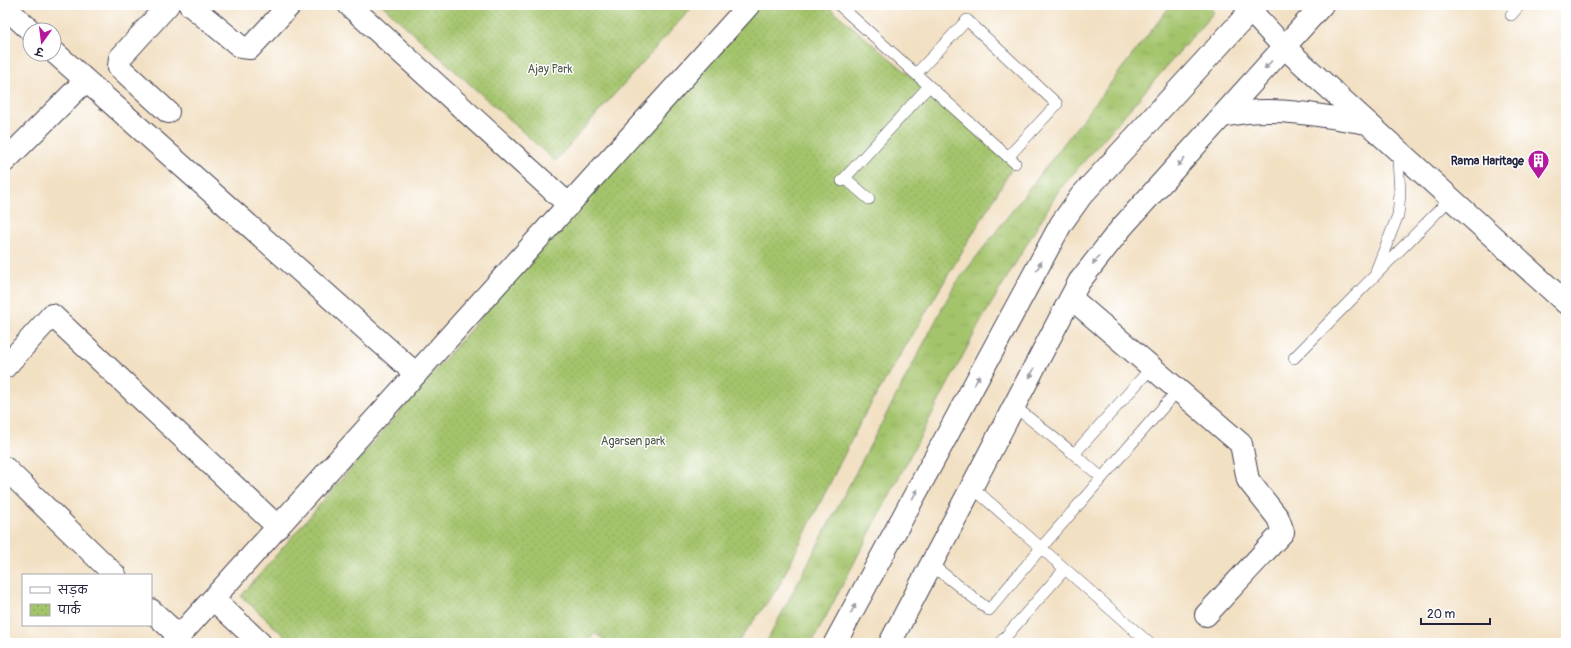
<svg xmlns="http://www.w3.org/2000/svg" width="1571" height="648" font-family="Pangolin,'Playpen Sans Deva',sans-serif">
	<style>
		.grass { fill: url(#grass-tufts); stroke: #637354 }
		.park { fill: url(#park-dots); stroke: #637354 }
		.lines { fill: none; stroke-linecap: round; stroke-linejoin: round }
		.lane-casing { stroke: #413e4f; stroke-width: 12 }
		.street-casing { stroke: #413e4f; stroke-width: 24 }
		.secondary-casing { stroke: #413e4f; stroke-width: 24 }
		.lane { stroke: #fff; stroke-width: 11 }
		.street { stroke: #fff; stroke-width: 22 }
		.secondary { stroke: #fff; stroke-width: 22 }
		.oneway { fill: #9c9ca7 }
		.labels { text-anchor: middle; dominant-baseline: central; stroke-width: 3; stroke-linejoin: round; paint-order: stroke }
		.park-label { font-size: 12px; fill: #505b4c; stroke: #fff }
		.poi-label { font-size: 12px; font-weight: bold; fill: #22223b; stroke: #fff; text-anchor: end }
	</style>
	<defs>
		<pattern id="grass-tufts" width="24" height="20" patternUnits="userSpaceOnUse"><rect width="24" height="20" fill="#a4c46c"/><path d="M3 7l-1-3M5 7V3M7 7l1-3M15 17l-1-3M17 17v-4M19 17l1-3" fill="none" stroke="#8da85e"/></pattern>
		<pattern id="park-dots" width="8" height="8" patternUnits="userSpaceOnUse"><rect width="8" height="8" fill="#a4c46c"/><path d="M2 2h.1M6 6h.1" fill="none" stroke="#8da85e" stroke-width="1.8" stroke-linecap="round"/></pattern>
	</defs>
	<rect width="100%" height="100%" fill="#fff"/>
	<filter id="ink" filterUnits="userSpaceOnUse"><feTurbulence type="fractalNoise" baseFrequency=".025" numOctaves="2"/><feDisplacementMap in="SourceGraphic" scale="8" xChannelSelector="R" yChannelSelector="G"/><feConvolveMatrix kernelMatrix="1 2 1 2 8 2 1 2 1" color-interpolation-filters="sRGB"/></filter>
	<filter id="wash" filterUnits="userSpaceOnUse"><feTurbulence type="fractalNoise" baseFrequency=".012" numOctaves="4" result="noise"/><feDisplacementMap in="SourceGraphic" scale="16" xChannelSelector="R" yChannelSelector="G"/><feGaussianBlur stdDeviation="0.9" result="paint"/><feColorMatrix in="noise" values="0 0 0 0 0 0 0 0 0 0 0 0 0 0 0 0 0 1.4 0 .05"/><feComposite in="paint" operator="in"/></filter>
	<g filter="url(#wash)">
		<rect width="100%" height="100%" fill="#f2e0c3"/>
		<path class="grass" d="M1171 5H1207L1214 12 1059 190 981 321 812 643H766L954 286Z"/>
		<path class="park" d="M382 5H694L555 161Z
			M750 5H826L1015 163 862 419 777 589 737 643H608L595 633 587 643H292L241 596Z"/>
	</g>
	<g filter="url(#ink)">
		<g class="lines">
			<defs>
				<path id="lane" d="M839 5 1015 163
					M1511 15 1520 5
					M916 74 967 20 1057 104 1008 157
					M845 178 869 199
					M842 181 929 86
					M1376 271 1398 215 1400 194 1398 158 1396 153
					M1294 358 1451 198
					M1014 406 1074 454 1152 367
					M1074 454 1102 478
					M972 487 1149 643
					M931 564 989 610 1041 548 1178 390
					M1000 643 1065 569"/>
				<path id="street" d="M190 5 241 47 250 48 290 5
					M349 5 569 205
					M1245 5 1284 47 1566 303
					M168 112 119 67 120 58 168 5
					M1223 116C1271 104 1320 116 1368 123
					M5 161 85 81
					M1071 298 1241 444 1248 480 1278 518 1283 532 1206 615
					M5 367 52 315 278 527
					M5 468 115 575
					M213 599 260 643
					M151 610 179 636
					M173 643 749 5"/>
				<path id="secondary" d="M5 7 30 30
					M54 52 416 374
					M835 643 1061 224 1081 196 1256 5
					M890 643 1079 282 1122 227 1322 5"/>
			</defs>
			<use href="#lane" class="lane-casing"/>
			<use href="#street" class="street-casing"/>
			<use href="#secondary" class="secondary-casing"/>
			<use href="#lane" class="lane"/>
			<use href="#street" class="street"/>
			<use href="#secondary" class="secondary"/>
		</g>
		<defs><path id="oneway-solid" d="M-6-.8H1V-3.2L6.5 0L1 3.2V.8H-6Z"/></defs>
		<g class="oneway">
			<use href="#oneway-solid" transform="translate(1268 65) rotate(132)"/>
			<use href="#oneway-solid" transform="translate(1181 162) rotate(132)"/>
			<use href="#oneway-solid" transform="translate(1096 260) rotate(128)"/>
			<use href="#oneway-solid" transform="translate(1039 266) rotate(-62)"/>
			<use href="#oneway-solid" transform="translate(1032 373) rotate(118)"/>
			<use href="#oneway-solid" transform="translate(977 380) rotate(-62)"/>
			<use href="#oneway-solid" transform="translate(915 494) rotate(-62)"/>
			<use href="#oneway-solid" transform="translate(853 609) rotate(-62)"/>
		</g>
	</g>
	<defs>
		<symbol id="building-pin" viewBox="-11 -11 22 30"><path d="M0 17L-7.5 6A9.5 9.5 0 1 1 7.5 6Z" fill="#b5179e" stroke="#fff"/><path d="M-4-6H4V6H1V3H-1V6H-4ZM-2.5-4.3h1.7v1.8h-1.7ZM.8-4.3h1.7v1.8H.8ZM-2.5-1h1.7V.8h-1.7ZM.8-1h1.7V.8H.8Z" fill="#fff"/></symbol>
	</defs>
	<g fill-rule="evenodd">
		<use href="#building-pin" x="1526" y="148" width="25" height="34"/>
	</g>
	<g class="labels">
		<g class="park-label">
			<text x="550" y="69">Ajay Park</text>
			<text x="633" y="441">Agarsen park</text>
		</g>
		<g class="poi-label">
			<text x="1524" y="161">Rama Haritage</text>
		</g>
	</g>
	<rect width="1571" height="648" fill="none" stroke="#fff" stroke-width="20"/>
	<rect x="22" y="574" width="130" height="52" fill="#ffffff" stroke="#a7a7b1"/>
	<rect x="30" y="587" width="20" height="6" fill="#ffffff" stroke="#a7a7b1"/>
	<text x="58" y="594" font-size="12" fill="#22223b">सड़क</text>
	<rect x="30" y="604" width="20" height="12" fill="url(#park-dots)" stroke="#a7a7b1"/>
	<text x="58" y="614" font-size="12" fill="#22223b">पार्क</text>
	<g transform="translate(42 42) rotate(194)"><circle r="19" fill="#ffffff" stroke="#a7a7b1"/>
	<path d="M0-3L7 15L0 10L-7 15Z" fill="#b5179e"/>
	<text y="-6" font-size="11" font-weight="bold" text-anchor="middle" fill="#22223b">उ</text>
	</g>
	<path d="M1421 618v6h69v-6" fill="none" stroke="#22223b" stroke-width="2"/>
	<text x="1427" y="618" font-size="12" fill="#22223b" stroke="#ffffff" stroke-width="3" paint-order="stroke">20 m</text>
</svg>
